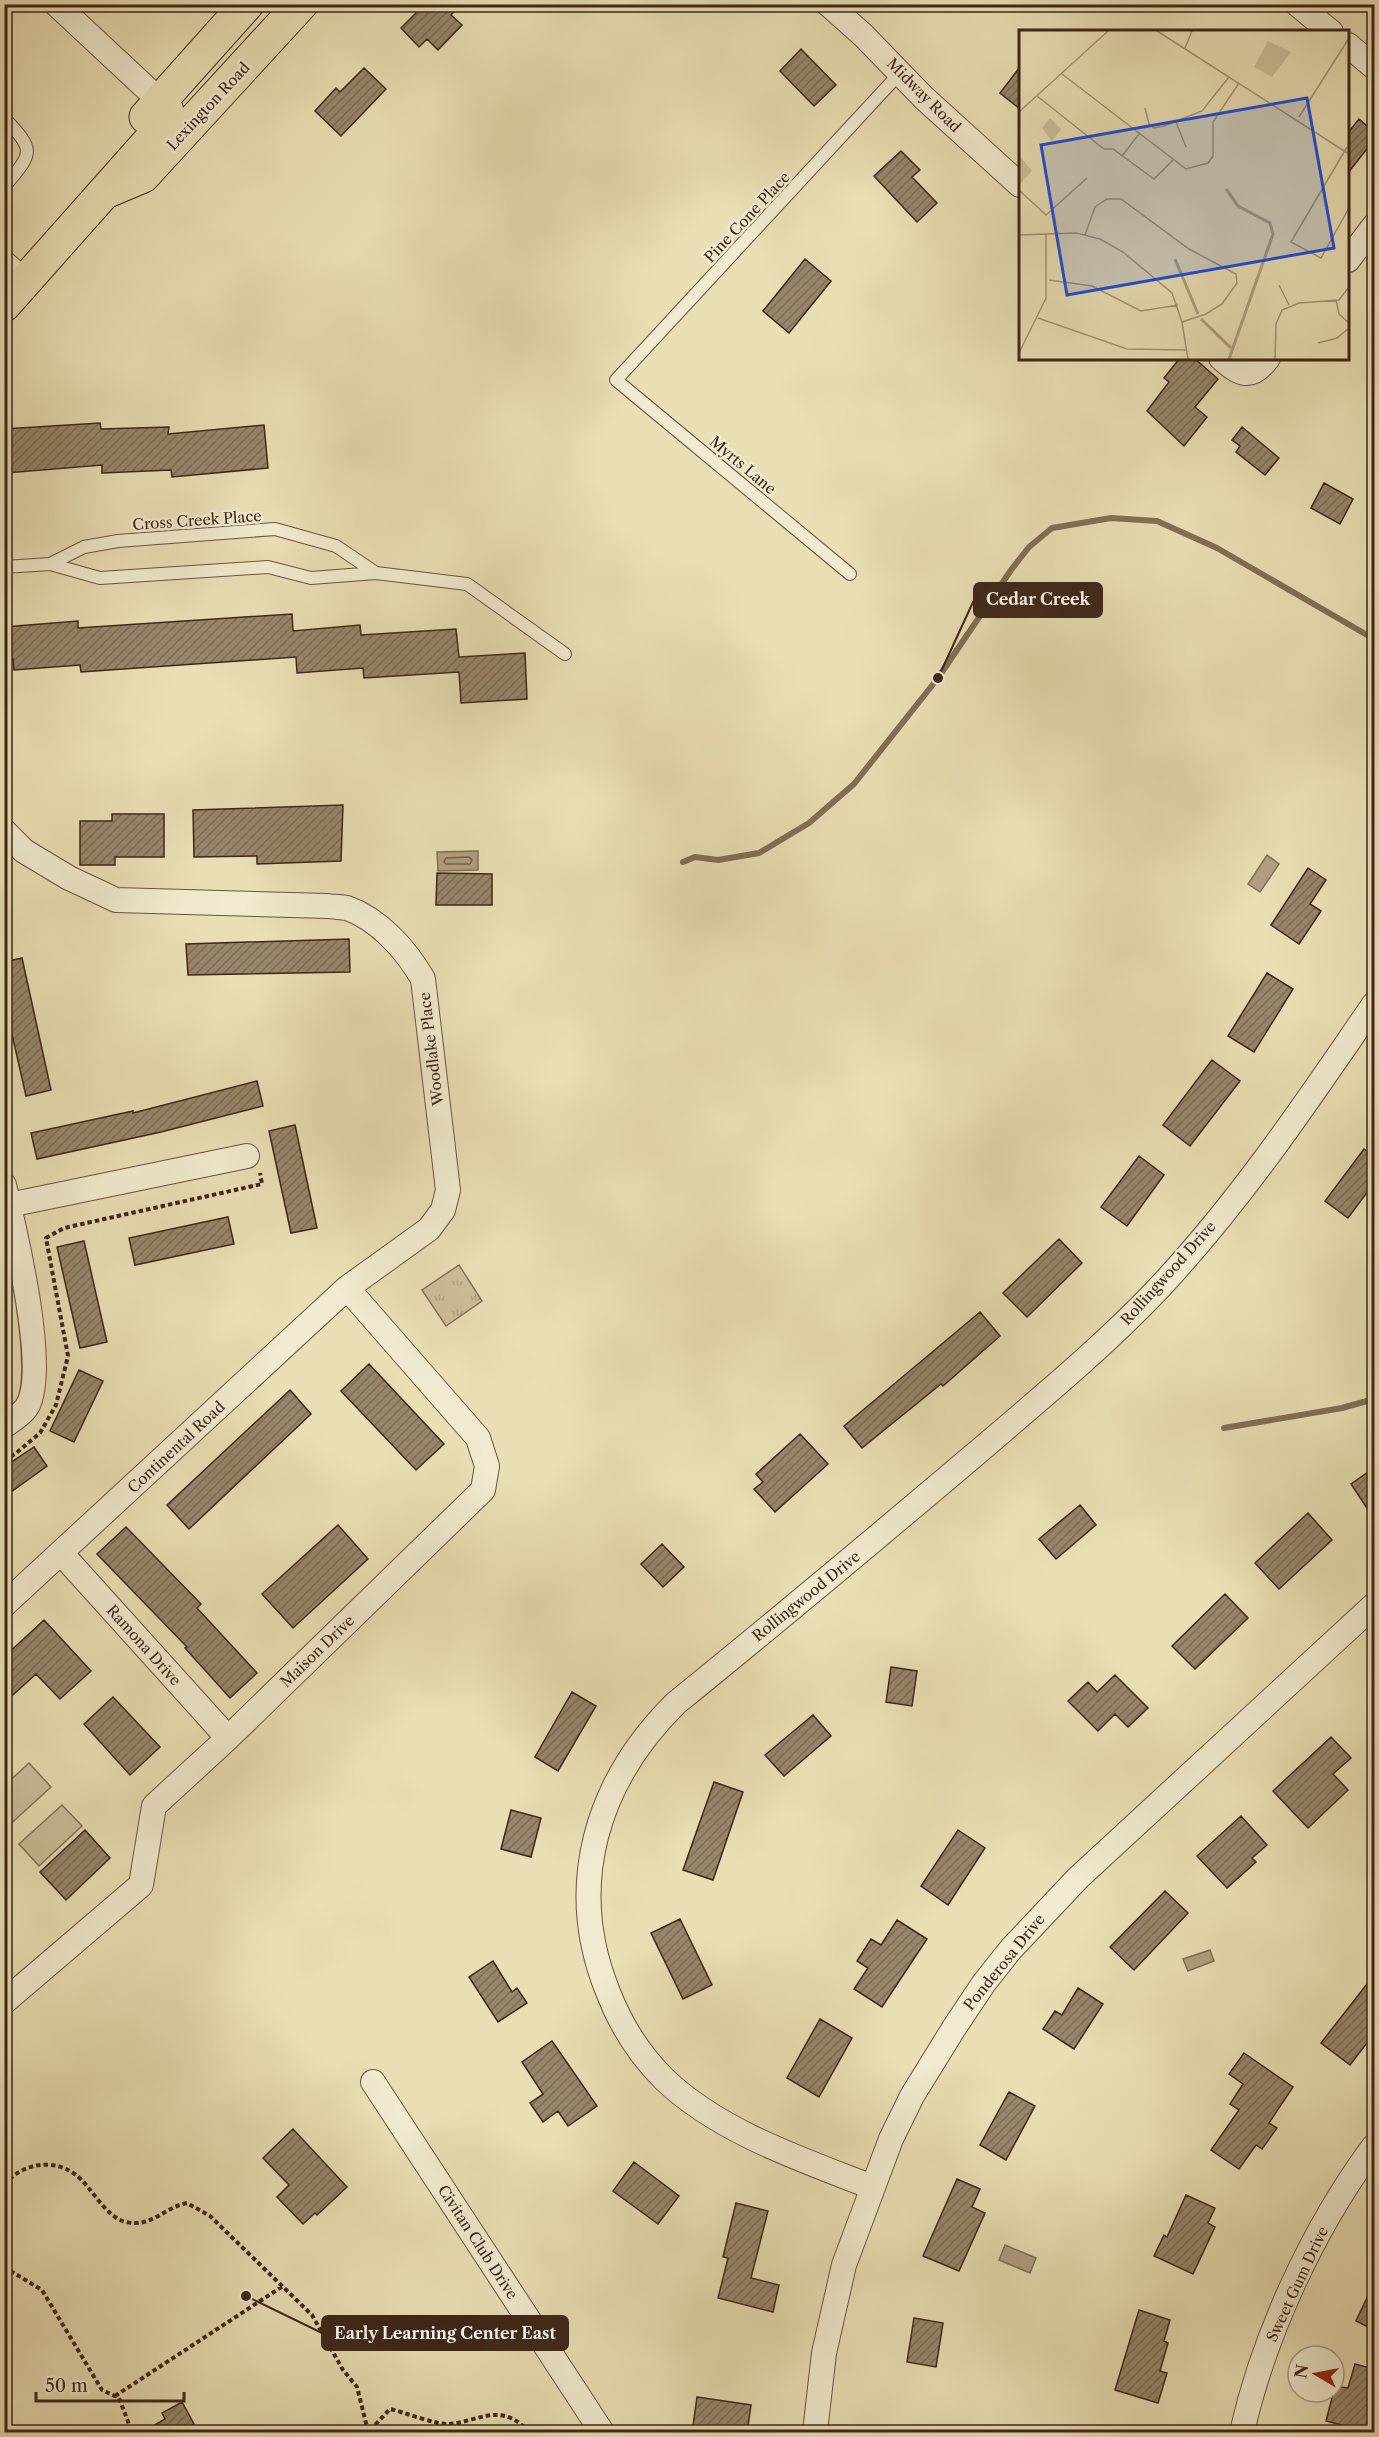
<svg xmlns="http://www.w3.org/2000/svg" width="1379" height="2437" font-family="'Libre Caslon Text',serif">
	<style>
		.park { fill: url(#park-tufts); stroke: #84725a; stroke-width: 1.5 }
		.pitch { fill: #ccbf9a; stroke: #84725a; stroke-width: 1.5 }
		.water { fill: #af9f80; stroke: #816f57; stroke-width: 1.5 }
		.lines { fill: none; stroke-linecap: round; stroke-linejoin: round }
		.shore { stroke: #76624d; stroke-width: 1.5 }
		.stream { stroke: #816f57; stroke-width: 6 }
		.building { fill: url(#building-hatch); stroke: #3d261a; stroke-width: 1.5 }
		.lane-casing { stroke: #685440; stroke-width: 14 }
		.street-casing { stroke: #685440; stroke-width: 26 }
		.highway-casing { stroke: #3d261a; stroke-width: 35 }
		.path { stroke: #3d261a; stroke-width: 4; stroke-dasharray: 4.5 3; stroke-linecap: butt }
		.lane { stroke: #f1eace; stroke-width: 12 }
		.street { stroke: #f1eace; stroke-width: 24 }
		.highway { stroke: #e9deb4; stroke-width: 33 }
		.labels { text-anchor: middle; dominant-baseline: central; stroke-width: 5; stroke-linejoin: round; paint-order: stroke }
		.street-label { font-size: 15px; fill: #3d261a; stroke: #f1eace }
		.inset-river { fill: none; stroke: #af9f80; stroke-width: 3 }
		.inset-road { fill: none; stroke: #a49476; stroke-width: 1.5 }
		.view { fill: #1d4ed8; fill-opacity: 0.15; stroke: #1d4ed8; stroke-width: 3 }
		.inset-edge { fill: none; stroke: #3d261a; stroke-width: 3 }
		.leader { fill: none; stroke: #3d261a; stroke-width: 2 }
		.callout-dot { fill: #3d261a; stroke: #f1eace; stroke-width: 2 }
		.callout { fill: #3d261a; stroke: #3d261a; stroke-width: 2 }
		.callout-label { font-size: 16px; text-anchor: middle; font-weight: bold; fill: #fff }
	</style>
	<defs>
		<pattern id="park-tufts" width="24" height="20" patternUnits="userSpaceOnUse" patternTransform="scale(1.5)"><rect width="24" height="20" fill="#ccbf9a"/><path d="M3 7l-1-3M5 7V3M7 7l1-3M15 17l-1-3M17 17v-4M19 17l1-3" fill="none" stroke="#b0a484"/></pattern>
		<pattern id="building-hatch" width="6" height="6" patternUnits="userSpaceOnUse" patternTransform="scale(1.5)"><rect width="6" height="6" fill="#96866a"/><path d="M-1 1l2-2M0 6l6-6M5 7l2-2" fill="none" stroke="#7c6d56"/></pattern>
	</defs>
	<rect width="100%" height="100%" fill="#e9deb4"/>
	<filter id="stains"><feTurbulence type="fractalNoise" baseFrequency=".00333" numOctaves="4"/><feColorMatrix values="0 0 0 0 .2 0 0 0 0 .09 0 0 0 0 .02 0 0 0 .5 -.17"/></filter>
	<radialGradient id="worn" r=".72"><stop offset=".6" stop-color="#630" stop-opacity="0"/><stop offset="1" stop-color="#630" stop-opacity=".3"/></radialGradient>
	<path class="park" d="M459 1265 482 1301 446 1326 422 1290Z"/>
	<path class="pitch" d="M29 1763 51 1787 5 1829V1785Z
		M62 1805 82 1826 39 1866 19 1844Z"/>
	<path class="water" d="M478 851V870L438 871 437 852Z
		M1267 855 1279 864 1260 892 1248 884Z
		M1210 1950 1214 1961 1188 1971 1183 1959Z
		M1005 2245 1036 2258 1030 2273 999 2260Z"/>
	<g class="lines">
		<path class="shore" d="M469 857 472 860 470 864H446L444 862 446 858Z"/>
		<path class="stream" d="M683 862 695 857 718 860 759 853 809 823 854 784 938 678 1011 570 1029 547 1052 528 1111 518 1157 521 1217 548 1374 639
			M1224 1428 1342 1408 1374 1399"/>
	</g>
	<path class="building" d="M425 4H461L451 15 462 25 438 50 427 39 419 47 401 28Z
		M801 49 836 85 814 106 780 71Z
		M1020 67V109L1000 93Z
		M364 68 386 89 341 136 315 111 336 88 340 92Z
		M1359 119 1374 132V140L1347 174V134Z
		M901 151 920 170 912 177 937 203 917 222 874 176Z
		M805 259 831 281 789 333 763 311Z
		M1180 358H1194L1218 379 1195 407 1207 417 1184 446 1147 411 1169 382 1164 378Z
		M100 423 101 429 169 427 168 434 264 425 268 468 172 477 171 470 102 473V465L6 473 4 429Z
		M1242 427 1279 458 1265 475 1236 452 1240 446 1232 440Z
		M1324 483 1353 499 1340 524 1311 508Z
		M292 614 293 631 360 625 361 635 456 629 459 657 525 653 527 699 461 703 459 672 364 678 363 668 297 673 296 657 81 672 80 665 14 670 13 659 4 660V627L78 621V628Z
		M343 805 341 861 257 864V856L194 857 193 810Z
		M112 814H164V857H115V865H80V821H112Z
		M1308 868 1326 880 1310 904 1321 911 1299 944 1271 925Z
		M437 873 492 874V905H436Z
		M349 939 350 972 188 975 186 944Z
		M22 958 51 1090 26 1096 4 999V962Z
		M1267 973 1293 989 1254 1052 1228 1036Z
		M1212 1060 1240 1081 1190 1146 1163 1125Z
		M257 1081 263 1106 161 1132 37 1159 31 1133 133 1111V1113Z
		M295 1125 317 1228 291 1233 269 1131Z
		M1364 1149 1374 1156V1183L1348 1218 1325 1201Z
		M1139 1156 1164 1175 1127 1226 1101 1207Z
		M228 1217 234 1244 135 1265 129 1238Z
		M1059 1239 1082 1263 1027 1317 1003 1293Z
		M84 1241 107 1342 80 1348 57 1247Z
		M980 1312 1000 1336 943 1386 941 1384 862 1448 844 1426Z
		M369 1364 444 1444 416 1470 341 1391Z
		M79 1370 103 1381 74 1442 50 1431Z
		M290 1390 311 1414 189 1529 167 1505Z
		M800 1434 828 1464 775 1512 754 1489 763 1482 756 1474Z
		M34 1447 47 1466 4 1497V1467Z
		M1374 1468V1519L1351 1484Z
		M1080 1505 1096 1525 1056 1559 1039 1539Z
		M1308 1513 1332 1540 1279 1589 1255 1563Z
		M338 1525 368 1559 293 1628 262 1594Z
		M126 1527 201 1604 197 1608 257 1673 230 1698 185 1648 187 1647 97 1554Z
		M662 1544 684 1567 663 1587 641 1564Z
		M1225 1594 1248 1618 1195 1669 1172 1646Z
		M44 1620 91 1671 60 1699 36 1674 4 1703V1657Z
		M891 1667 917 1671 912 1706 886 1702Z
		M1115 1675 1148 1708 1128 1727 1115 1714 1098 1731 1068 1701 1088 1682 1097 1692Z
		M572 1692 596 1706 558 1771 535 1757Z
		M113 1697 160 1747 130 1775 84 1724Z
		M813 1715 831 1736 784 1776 765 1755Z
		M1331 1737 1351 1758 1333 1774 1348 1790 1308 1828 1273 1791Z
		M714 1782 743 1792 713 1880 683 1870Z
		M511 1810 541 1818 531 1857 501 1849Z
		M1241 1816 1267 1845 1252 1858 1256 1862 1227 1888 1197 1856Z
		M85 1830 110 1858 66 1900 40 1872Z
		M958 1830 985 1848 948 1905 921 1886Z
		M1165 1891 1188 1913 1134 1970 1110 1947Z
		M680 1919 712 1985 683 1999 651 1933Z
		M897 1920 927 1939 882 2007 854 1989 868 1968 857 1961 871 1939 881 1945Z
		M493 1961 512 1992 517 1988 527 2003 498 2022 469 1977Z
		M1374 1975V2034L1350 2065 1321 2043Z
		M1078 1988 1103 2004 1074 2049 1043 2029 1055 2011 1062 2015Z
		M820 2019 852 2038 819 2097 787 2078Z
		M552 2041 597 2106 568 2126 558 2111 543 2122 530 2103 543 2094 522 2062Z
		M1244 2053 1293 2087 1269 2123 1277 2128 1262 2149 1256 2145 1239 2169 1211 2150 1239 2110 1230 2104 1243 2084 1229 2074Z
		M1009 2092 1035 2106 1006 2160 980 2145Z
		M293 2129 347 2187 317 2215 315 2213 303 2224 277 2197 289 2185 263 2158Z
		M634 2162 679 2196 658 2224 613 2191Z
		M957 2179 980 2189 972 2207 985 2213 959 2271 923 2256Z
		M1186 2195 1215 2208 1208 2223 1215 2227 1193 2274 1154 2256 1164 2235 1167 2237Z
		M736 2203 768 2211 751 2278 779 2285 773 2312 718 2298 728 2258 723 2257Z
		M1374 2283V2330L1356 2321Z
		M1139 2310 1170 2320 1164 2341 1168 2343 1160 2371 1167 2373 1158 2403 1115 2390Z
		M914 2318 943 2323 936 2367 907 2362Z
		M1355 2364 1374 2369V2396L1365 2431 1326 2421 1335 2386 1348 2388Z
		M697 2397 751 2405 747 2433H692Z
		M182 2402 194 2424 179 2433H141L165 2419 162 2413Z"/>
	<g class="lines">
		<defs>
			<path id="lane" d="M143 4H160
				M572 4H580
				M4 11 11 4
				M4 118C37 152 32 153 4 187
				M4 255 28 276
				M50 564 84 547 118 541 275 529 336 546 376 573
				M4 567 50 564 100 578 268 567 311 578 376 573 467 584 565 654
				M850 574 616 380 899 74"/>
			<path id="street" d="M56 4 160 101
				M828 4 863 35 924 98 1020 185
				M1297 4 1331 32
				M1348 45 1374 67
				M1348 260 1374 226
				M1221 358C1240 375 1251 381 1268 358
				M4 831 24 851 69 878 116 900 328 906C334 907 342 907 347 908 379 919 407 951 423 979L448 1190 443 1210 429 1229 347 1288 4 1605
				M4 1185C14 1227 50 1375 26 1408 21 1415 11 1421 4 1426
				M9 1205 247 1156
				M61 1553 228 1738
				M4 2002 141 1885 154 1806 228 1738 483 1490 487 1466 478 1438 347 1288
				M373 2082 602 2432
				M872 2187C803 2160 719 2132 664 2079 639 2054 621 2026 608 1992 565 1886 596 1782 676 1703 776 1622 874 1540 972 1457 1035 1403 1100 1350 1157 1290 1239 1203 1307 1102 1374 1004
				M815 2432 824 2353 844 2265 891 2139 912 2096 954 2028 984 1983 1011 1949 1078 1878 1374 1605
				M1242 2432C1264 2334 1314 2227 1374 2146"/>
			<path id="highway" d="M146 117 247 4
				M105 192 143 176 301 4
				M4 305 164 125C171 115 168 109 160 101"/>
		</defs>
		<use href="#lane" class="lane-casing"/>
		<use href="#street" class="street-casing"/>
		<use href="#highway" class="highway-casing"/>
		<path class="path" d="M4 1460 15 1454 40 1433 56 1405 68 1356 46 1238 64 1228 262 1184 260 1173
			M4 2184C23 2164 52 2157 76 2175 91 2186 106 2218 126 2222 151 2228 165 2207 187 2203L210 2216 312 2315 343 2370 357 2387 366 2423 370 2432
			M4 2267 42 2290 102 2390 119 2398 132 2432
			M115 2396 283 2286
			M375 2432V2425L390 2409C404 2412 436 2425 449 2424 477 2422 498 2403 524 2427L523 2432"/>
		<use href="#lane" class="lane"/>
		<use href="#street" class="street"/>
		<use href="#highway" class="highway"/>
	</g>
	<g class="labels">
		<g class="street-label">
			<text transform="translate(924 95) rotate(45)">Midway Road</text>
			<text transform="translate(208 106) rotate(-47)">Lexington Road</text>
			<text transform="translate(747 217) rotate(-47)">Pine Cone Place</text>
			<text transform="translate(743 465) rotate(40)">Myrts Lane</text>
			<text transform="translate(197 520) rotate(-4)">Cross Creek Place</text>
			<text transform="translate(431 1049) rotate(-97)">Woodlake Place</text>
			<text transform="translate(1168 1273) rotate(-48)">Rollingwood Drive</text>
			<text transform="translate(176 1447) rotate(-43)">Continental Road</text>
			<text transform="translate(806 1596) rotate(-39)">Rollingwood Drive</text>
			<text transform="translate(144 1645) rotate(48)">Ramona Drive</text>
			<text transform="translate(317 1651) rotate(-44)">Maison Drive</text>
			<text transform="translate(1004 1962) rotate(-51)">Ponderosa Drive</text>
			<text transform="translate(478 2242) rotate(57)">Civitan Club Drive</text>
			<text transform="translate(1297 2284) rotate(-65)">Sweet Gum Drive</text>
		</g>
	</g>
	<g transform="translate(1019 30)">
		<rect width="330" height="330" fill="#e9deb4"/>
		<path d="M0 125 13 141 0 155Z" fill="#ccbf9a"/>
		<path d="M249 11 272 22 253 47 235 37Z" fill="#ccbf9a"/>
		<path d="M31 88 42 99 33 111 23 98Z" fill="#ccbf9a"/>
		<path class="inset-river" d="M207 159 219 176 251 193 254 204 210 329M156 229 179 284M182 289 212 318"/>
		<path class="inset-road" d="M138 1 330 124M166 18 173 1M43 44 167 139 189 133 194 126V92L220 53M18 66 85 119H94L135 149 154 130M126 78 130 94 135 98 145 96 183 81 210 47M0 82 89 1M280 87 330 8M157 92 167 117M328 117 272 212 302 228 330 178M103 126 120 104M0 160 27 185 68 148M0 205 57 203 81 209 104 222 153 263 163 292 169 329M66 205 76 177 88 169H102L170 219 217 244 218 253 203 274 187 284 163 292M30 250 73 256 122 281 159 275M260 255 270 275M317 270 320 284 330 293M19 288 108 319 168 320M299 313 318 308 330 298M0 323 27 268V204M256 329 257 294 263 280 280 273 320 270 330 257"/>
		<path class="view" d="M288 68 315 218 48 265 22 115Z"/>
		<rect width="330" height="330" class="inset-edge"/>
	</g>
	<path class="leader" d="M938 678L974 600M246 2296L322 2333"/>
	<g class="callout-dot">
		<circle cx="938" cy="678" r="6"/>
		<circle cx="246" cy="2296" r="6"/>
	</g>
	<g class="callout">
		<rect x="974" y="583" width="128" height="34" rx="6"/>
		<rect x="322" y="2316" width="246" height="34" rx="6"/>
	</g>
	<g class="callout-label">
		<text x="1038" y="605">Cedar Creek</text>
		<text x="445" y="2339">Early Learning Center East</text>
	</g>
	<rect width="1379" height="2437" fill="none" stroke="#e9deb4" stroke-width="24"/>
	<rect x="6" y="6" width="1367" height="2425" fill="none" stroke="#3d261a" stroke-width="3"/>
	<rect x="12" y="12" width="1355" height="2413" fill="none" stroke="#3d261a" stroke-width="1.5"/>
	<g transform="translate(1316 2374) rotate(280)"><circle r="28" fill="#f1eace" stroke="#a99c86" stroke-width="1.5"/>
	<path d="M0-4.5L10 22L0 15L-10 22Z" fill="#8f2418"/>
	<text y="-9" font-size="16" font-weight="bold" text-anchor="middle" fill="#3d261a">N</text>
	</g>
	<path d="M36 2392v9h148v-9" fill="none" stroke="#3d261a" stroke-width="3"/>
	<text x="45" y="2392" font-size="18" fill="#3d261a" stroke="#f1eace" stroke-width="4.5" paint-order="stroke">50 m</text>
	<rect width="100%" height="100%" filter="url(#stains)"/>
	<rect width="100%" height="100%" fill="url(#worn)"/>
</svg>
